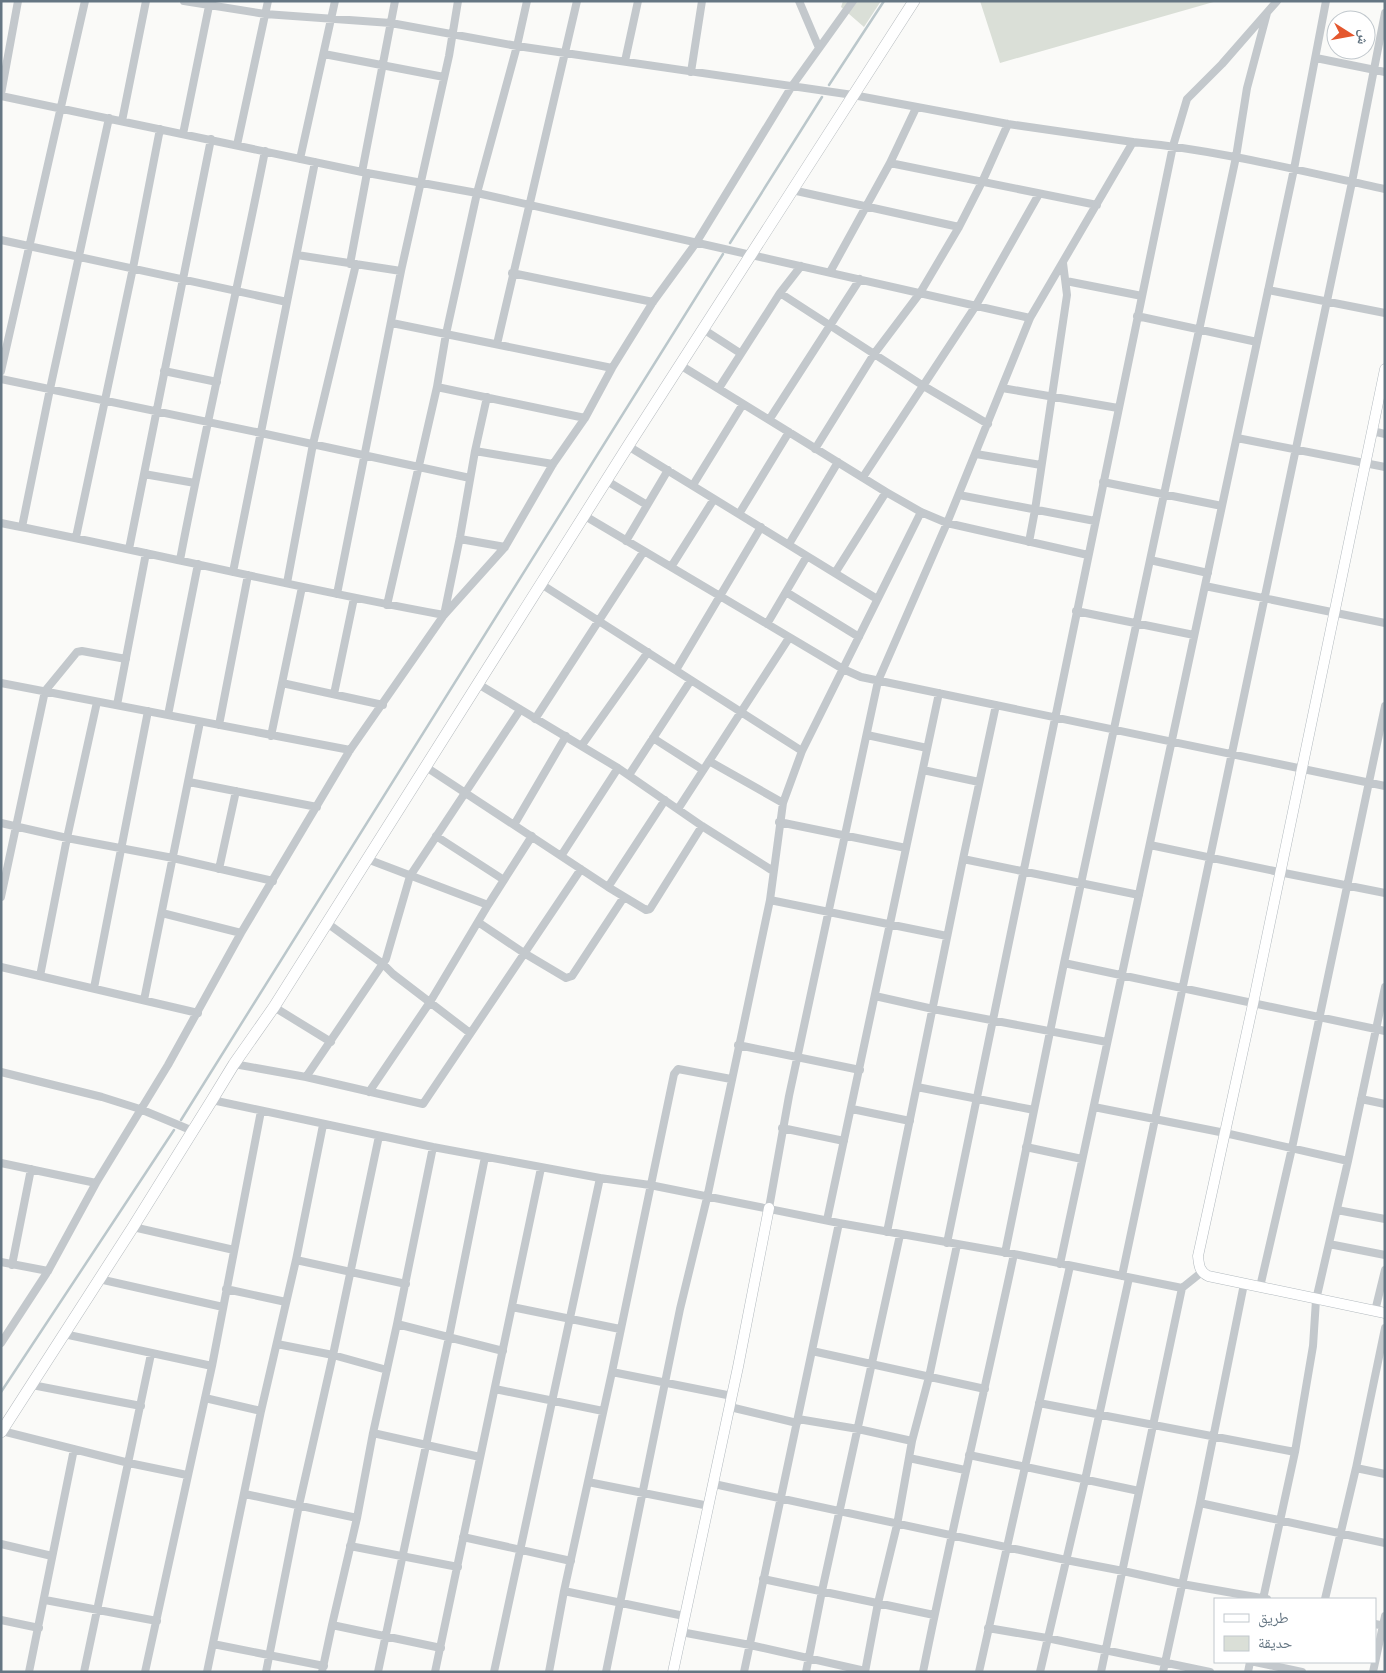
<svg xmlns="http://www.w3.org/2000/svg" width="1386" height="1673" font-family="'Fira Sans Condensed','Noto Naskh Arabic',sans-serif">
	<style>
		.green { fill: #dadfd7 }
		.lines { fill: none; stroke-linecap: round; stroke-linejoin: round }
		.stream { stroke: #bbc7cb; stroke-width: 2.5 }
		.secondary-casing { stroke: #b3babf; stroke-width: 11 }
		.primary-casing { stroke: #b5babe; stroke-width: 12 }
		.street { stroke: #c3c8cc; stroke-width: 8 }
		.secondary { stroke: #fff; stroke-width: 10 }
		.primary { stroke: #fff; stroke-width: 11 }
	</style>
	<rect width="100%" height="100%" fill="#fafaf8"/>
	<path class="green" d="M843 1H881L864 27 841 7Z
		M980 1H1217L1000 63Z"/>
	<g class="lines">
		<path class="stream" d="M829 85 884 1
			M730 243 822 97
			M181 1120 723 254
			M1 1392 174 1130"/>
		<defs>
			<path id="secondary" d="M1385 369 1253 1004 1198 1256C1199 1265 1199 1271 1208 1276L1385 1313
				M673 1672 738 1367 769 1208"/>
			<path id="primary" d="M1 1432 133 1227 212 1100 234 1064 274 1007 628 446 914 1"/>
		</defs>
		<use href="#secondary" class="secondary-casing"/>
		<use href="#primary" class="primary-casing"/>
		<path class="street" d="M184 1 265 14 391 23 517 46 853 95 1008 124 1133 142
			M799 1 819 48
			M324 54 444 77
			M1316 58 1385 72
			M625 61 638 1
			M691 72 702 1
			M1 94 18 1
			M1 96 362 172 477 193 1030 318
			M122 121 146 1
			M183 134 210 1
			M237 145 268 1
			M300 159 335 1
			M890 163 1097 205
			M362 172 395 1
			M792 190 959 227
			M1 240 287 302
			M297 255 401 271
			M350 264 367 173
			M830 272 890 163 916 108
			M512 273 653 302
			M1066 281 1142 296
			M1268 290 1385 313
			M780 293 922 385 988 424
			M1137 316 1257 342
			M392 323 612 368
			M703 329 740 353
			M497 344 577 1
			M680 365 886 492 921 512 947 523 1030 318 1133 142C1218 150 1301 171 1385 189
			M1 371 85 1
			M164 371 217 382
			M1 379 261 433 470 478
			M437 387 585 418
			M719 388 780 293 801 266
			M1002 388 1118 408
			M487 397 475 451 553 464
			M769 420 860 279
			M1372 431 1385 434
			M1237 438 1385 467
			M628 446 877 599
			M815 449 874 354 920 293 959 227 983 180 1008 124
			M976 454 1041 465
			M144 474 195 483
			M863 477 975 307 1039 194
			M607 481 647 505
			M1103 482 1222 506
			M693 485 743 404
			M959 495 1095 521
			M739 514 789 432
			M585 516 843 669 861 677 1385 786
			M1 523C149 552 296 588 444 615L460 537 475 451
			M22 527 50 389 109 118
			M76 537 133 268 160 129
			M460 539 505 547
			M626 541 668 470
			M1029 542 1035 510 1067 295 1063 263
			M789 544 838 462
			M129 549 211 139
			M180 560C206 423 238 288 265 151
			M1150 560 1208 573
			M671 567 714 499
			M233 572 315 162
			M835 573 886 492
			M287 583 313 444 356 264
			M541 584 802 751
			M1205 586 1385 623
			M786 592 859 637
			M337 594 401 271 449 56 458 1
			M387 605 437 387 446 334 477 193 517 46 527 1
			M1076 611 1194 635
			M767 624 807 556
			M676 670 761 527
			M1 683 350 750
			M282 683 383 705
			M478 684 618 768 702 826 773 871
			M334 694 354 598
			M117 705 146 553
			M168 715 198 564
			M535 719 644 551
			M219 725 248 575
			M867 735 927 748
			M271 736 302 587
			M653 738 703 770
			M582 745 648 652
			M709 761 783 803
			M426 767 608 887 646 910 650 909 702 826
			M923 770 979 782
			M629 775 691 680
			M189 782 317 807
			M678 809 789 638
			M779 822 906 848
			M1 823 67 838 173 858 273 881
			M514 825 566 736
			M436 836 504 880
			M1150 845 1279 872 1385 893
			M561 856 618 768
			M367 859 488 905
			M963 859 1139 895
			M219 869 236 791
			M608 887 665 800
			M1 897 45 691 77 652 82 651 126 659
			M770 900 947 936
			M162 913 241 933
			M478 922 524 953 566 978 572 976 624 897
			M327 923 383 964 393 974 470 1033
			M1064 963 1385 1031
			M1 967 198 1013
			M40 976 67 838 97 702
			M94 988 148 711
			M875 996 933 1009 1107 1042
			M144 1000 200 722
			M274 1007 331 1042
			M738 1045 860 1070
			M234 1064 306 1077 423 1104 581 869
			M1 1072 102 1097 140 1109 193 1131
			M306 1077 386 959 410 876 520 710
			M917 1087 1034 1110
			M369 1092 430 1002 488 905 532 836
			M1361 1099 1385 1104
			M212 1100 433 1147 600 1178 650 1185 839 1223 1014 1254 1182 1288 1202 1272
			M1094 1107 1225 1133 1348 1161
			M852 1109 910 1121
			M782 1128 844 1141
			M1026 1147 1082 1159
			M1 1163 96 1183
			M769 1208 789 1096 878 681 947 523 1088 555
			M1337 1210 1385 1219
			M827 1220 939 693
			M133 1227 234 1250
			M887 1232 963 859 996 705
			M947 1243 1173 146 1187 99 1222 64 1277 1
			M1329 1244 1385 1255
			M1005 1253 1064 963 1236 157 1247 88 1267 13
			M296 1260 406 1284
			M1 1262 48 1271
			M1060 1264 1294 169 1326 1
			M12 1265 31 1169
			M1122 1276 1352 182 1385 13
			M99 1279 223 1307
			M1260 1287 1292 1148 1385 706
			M226 1289 286 1302
			M512 1307 620 1329
			M1375 1311 1385 1270
			M397 1324 503 1351
			M64 1334 212 1366
			M1 1343 48 1271 96 1183 168 1065 241 933 350 750 444 615 505 547 553 464 585 418 612 368 653 302 696 243 792 86 853 1
			M277 1344 333 1355 387 1370
			M812 1351 985 1389
			M612 1372 732 1396
			M32 1385 141 1406
			M495 1389 603 1411
			M205 1398 261 1411
			M1039 1403 1295 1452
			M730 1407 797 1423
			M798 1419 858 1429 912 1441
			M2 1431 129 1463 187 1475
			M373 1433 480 1457
			M969 1455 1139 1491
			M909 1458 965 1470
			M1356 1468 1385 1474
			M588 1482 709 1506
			M714 1484 1066 1560 1123 1571 1182 1584 1267 1599
			M245 1494 357 1518
			M1200 1503 1385 1543
			M463 1537 571 1561
			M1 1544 52 1556
			M350 1546 458 1567
			M763 1579 934 1615
			M564 1591 684 1616
			M1263 1599 1295 1452 1313 1346 1316 1300 1348 1161 1385 987
			M1325 1599 1356 1468 1385 1328
			M45 1600 157 1621
			M1 1620 39 1628
			M1375 1624 1385 1626
			M332 1625 441 1648
			M988 1628 1047 1638 1210 1672
			M681 1632 750 1645 865 1671
			M213 1644 324 1666
			M1255 1662 1302 1672
			M29 1672 74 1449
			M84 1672 151 1354
			M145 1672 212 1366 261 1111
			M207 1672 261 1411 296 1260 323 1125
			M266 1672 299 1505 333 1355 379 1136
			M322 1672 332 1625 357 1518 373 1433 397 1324 433 1147
			M378 1672 449 1337 485 1157
			M435 1672 541 1168
			M494 1672 600 1178
			M549 1672 564 1591 612 1372 674 1074 678 1069 731 1079
			M606 1672 680 1309 707 1198 770 900 783 803 802 751 921 512
			M744 1672 839 1223
			M806 1672 822 1591 900 1235
			M865 1672 878 1603 897 1525 912 1441 929 1377 957 1245
			M923 1672C951 1532 984 1394 1014 1254
			M979 1672 1070 1266
			M1040 1672 1085 1480 1129 1278
			M1101 1672 1182 1288
			M1163 1672 1200 1503 1244 1284
			M1248 1672 1250 1662
			M1373 1672 1385 1616"/>
		<use href="#secondary" class="secondary"/>
		<use href="#primary" class="primary"/>
	</g>
	<rect width="1386" height="1673" fill="none" stroke="#657683" stroke-width="5"/>
	<rect x="1214" y="1598" width="162" height="65" fill="#ffffff" stroke="#c1c8cd"/>
	<rect x="1224" y="1614" width="25" height="8" fill="#ffffff" stroke="#c1c8cd"/>
	<text x="1258" y="1623" font-size="15" fill="#657683">طريق</text>
	<rect x="1224" y="1636" width="25" height="15" fill="#dadfd7" stroke="#c1c8cd"/>
	<text x="1258" y="1648" font-size="15" fill="#657683">حديقة</text>
	<g transform="translate(1351 35) rotate(101)"><circle r="24" fill="#ffffff" stroke="#c1c8cd"/>
	<path d="M0-4L9 19L0 12L-9 19Z" fill="#e4572e"/>
	<text y="-8" font-size="14" font-weight="bold" text-anchor="middle" fill="#657683">ش</text>
	</g>
</svg>
